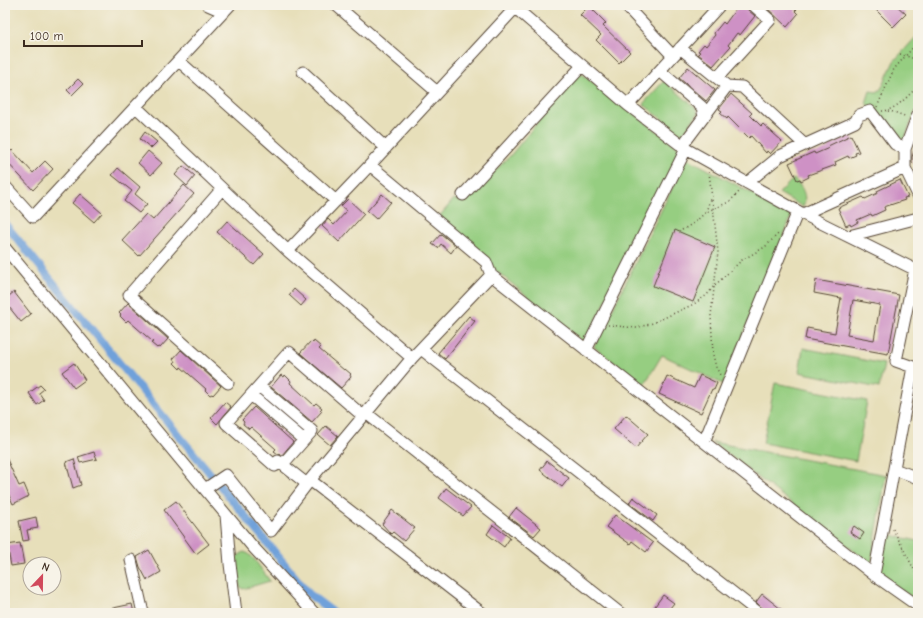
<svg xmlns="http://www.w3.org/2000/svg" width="923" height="618" font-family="'Comic Neue',sans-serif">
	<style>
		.green { fill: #96ce81; stroke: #687c50 }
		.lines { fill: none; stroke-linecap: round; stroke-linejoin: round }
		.canal { stroke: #70a1da; stroke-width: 8 }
		.building { fill: #ce91c5; fill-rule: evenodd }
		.minor-casing { stroke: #554535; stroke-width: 13 }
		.path { stroke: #554535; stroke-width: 1.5; stroke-dasharray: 1 3; stroke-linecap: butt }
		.minor { stroke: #fff; stroke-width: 11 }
	</style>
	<rect width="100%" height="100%" fill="#f7f3e8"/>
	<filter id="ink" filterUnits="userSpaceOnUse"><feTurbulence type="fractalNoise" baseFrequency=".025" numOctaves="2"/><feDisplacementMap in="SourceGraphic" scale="8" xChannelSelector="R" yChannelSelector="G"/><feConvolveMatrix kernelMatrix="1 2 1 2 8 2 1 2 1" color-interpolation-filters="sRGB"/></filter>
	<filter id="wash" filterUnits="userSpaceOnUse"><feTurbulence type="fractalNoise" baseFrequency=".012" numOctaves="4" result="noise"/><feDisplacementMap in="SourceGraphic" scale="16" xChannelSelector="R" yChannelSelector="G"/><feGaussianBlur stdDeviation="0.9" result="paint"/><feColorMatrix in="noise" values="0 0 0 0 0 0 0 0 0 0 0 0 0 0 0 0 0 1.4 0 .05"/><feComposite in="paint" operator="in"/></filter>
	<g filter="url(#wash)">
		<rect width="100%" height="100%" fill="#e7dfba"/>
		<path class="green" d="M918 35V105L902 145 866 103 870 91 877 92 881 89 894 61Z
			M579 72 681 149 585 343 495 270 487 259 438 218 454 199 463 202 510 156Z
			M664 81 696 108 698 113 682 135 643 104Z
			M687 158 792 215 723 384 662 355 644 385 594 347Z
			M793 179C802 184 808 198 803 207L779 193Z
			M803 348 884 364 879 388 799 372Z
			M775 383 867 401 856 461 763 443Z
			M712 442 886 475 871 564Z
			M886 534 918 541V602L877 572Z
			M244 552 249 554 254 559 270 581 243 589 240 587 236 557Z"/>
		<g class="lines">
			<path class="canal" d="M5 224 310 595 334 613"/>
		</g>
		<g id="blocks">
			<path class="building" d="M739 5H746L748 10 755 16 740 35 737 33 728 45 730 47 713 66 698 54 700 52 698 51 704 44 706 46 715 35 714 33 723 22 725 24Z
				M764 5H792L797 9 795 11 798 14 787 27Z
				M871 5H896L906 14 893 27Z
				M589 6 606 23 603 26 630 52 619 63 596 40 601 35 580 15Z
				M688 67 715 90 706 101 679 78Z
				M78 79 83 84 72 95 67 90Z
				M731 94 752 113 750 115 761 126 763 124 782 141 770 154 767 151 766 153 751 136 749 138 728 117 727 119 720 113 722 111 719 109Z
				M145 132 157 142 151 148 140 139Z
				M851 135 859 152 855 153 856 155 849 158 848 156 835 162 836 165 808 175 809 177 801 181 800 179 797 180 789 163 814 152 815 154 829 148 828 146Z
				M917 143H918V165L912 163V157Z
				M12 150 33 173 45 161 53 169 33 190 5 160V157Z
				M148 151 162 163 151 175 138 163Z
				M183 166 195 176 187 186 175 175Z
				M118 168 140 187 135 194 147 204 139 213 124 201 132 191 112 175Z
				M900 180 908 197 904 198 905 200 884 207 885 210 872 216 871 214 857 220 858 222 851 226 850 224 846 226 838 208 863 197 865 199 878 193 877 191Z
				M184 185 194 194 139 256 122 240 146 214 153 220Z
				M80 194 102 213 94 222 72 203Z
				M382 194 391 202 376 219 367 211Z
				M348 199 364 214 339 242 322 226 328 219 334 225 347 211 341 206Z
				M227 221 264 254 254 265 217 232Z
				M675 230 715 247 693 302 653 286Z
				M441 234 456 246 451 253 441 244 438 248 432 244Z
				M816 280 899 295 888 354 805 339 807 328 835 333 841 298 814 293ZM853 300 880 305 874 340 847 335Z
				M294 289 306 300 301 306 289 295Z
				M14 292 31 314 21 322 5 302V299Z
				M128 303 168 339 160 348 158 347 157 348 151 343 153 342 128 320 126 322 120 316 121 315 119 313Z
				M469 316 475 321 445 359 438 353Z
				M311 341 313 343 314 341 321 347 319 349 344 370 345 369 351 374 350 375 351 377 341 388 300 353Z
				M181 350 221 386 213 395 212 394 210 395 205 390 206 389 181 367 180 369 174 363 175 362 173 359Z
				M74 363 85 380 74 388 62 372Z
				M281 375 284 377 285 375 291 381 290 383 314 405 316 403 322 408 320 410 322 411 312 422 271 387Z
				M700 375 717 383 714 390 712 389 701 413 659 394 667 376 694 388Z
				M40 385 44 389 39 393 44 400 37 405 29 393Z
				M225 402 231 407 217 424 211 418Z
				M254 407 293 442 282 455 278 454 274 451 276 449 251 427 249 429 243 424 244 422 242 420Z
				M626 415 648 434 636 448 614 429Z
				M326 426 338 436 330 445 318 435Z
				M94 452 97 459 80 463 78 457Z
				M5 455 19 486 24 484 29 496 13 504 5 487Z
				M74 459 81 485 73 488 66 462Z
				M547 461 569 478 562 487 540 470Z
				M446 488 471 507 463 516 439 498Z
				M633 497 657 515 653 521 629 503Z
				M176 501 209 544 196 554 164 510Z
				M516 508 541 528 534 536 509 517Z
				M392 510 415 528 404 541 393 532 391 534 382 524Z
				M615 515 653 543 646 552 632 541 630 544 606 527Z
				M36 517 38 528 27 530 29 540 23 541 19 521Z
				M493 525 510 538 504 547 487 534Z
				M854 526 864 533 860 539 850 532Z
				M20 543 24 564 11 566 7 545Z
				M149 550 161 572 147 580 140 567 137 557Z
				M762 594 786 613 766 612 756 602Z
				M663 595 674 603 666 613H650Z
				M132 604 134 613H104V610Z"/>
		</g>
	</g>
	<g filter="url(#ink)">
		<use href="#blocks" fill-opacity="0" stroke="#554535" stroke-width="1"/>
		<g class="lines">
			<defs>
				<path id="minor" d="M208 5 224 12
					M336 5 437 92
					M512 5 628 105 686 149 803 214 918 271
					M625 5 673 56
					M680 48 727 86 742 87 805 145
					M179 61 336 201
					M660 71 702 107 704 117
					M303 72 386 148
					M717 78 770 20 753 5
					M628 105 720 5
					M136 107 288 251 412 358
					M918 114 905 149V168L918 195
					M682 146 727 86
					M370 165 486 262 491 275 874 575 918 606
					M747 183 780 156 855 122 859 115 870 111 895 144 905 149
					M5 186 33 217 230 5
					M222 189 129 295 228 383
					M463 195 582 66
					M803 214 905 168
					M849 236 918 218
					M5 248 252 546 314 613
					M288 251 370 165 516 7
					M421 349 759 613
					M586 350 686 149
					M259 386 312 431 282 465
					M251 395 304 440
					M366 413 620 613
					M704 442 798 211
					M894 469 918 478
					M310 480 482 613
					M307 484 278 461 275 466 226 423 289 352 363 416
					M205 489 226 475 271 531 310 480 412 358 491 275
					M226 515 230 564 236 613
					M131 560 143 613
					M874 575 913 367 896 361 915 269"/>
			</defs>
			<use href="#minor" class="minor-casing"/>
			<path class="path" d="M900 54 918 60
				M877 107 894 69 918 42
				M882 111C895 111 909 95 918 86
				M888 111 894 112 907 117
				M709 172 718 252 711 316 713 355 716 367 721 377
				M706 212 710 199
				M682 230 694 223 706 212 729 202 741 190
				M608 325 636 328 653 323 694 304 707 295 714 286 742 260 765 247 779 233
				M893 529 918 577"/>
			<use href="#minor" class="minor"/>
		</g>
	</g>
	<rect width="923" height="618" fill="none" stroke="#f7f3e8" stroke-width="20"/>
	<g transform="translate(42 576) rotate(22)"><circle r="19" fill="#f7f3e8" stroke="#aca397"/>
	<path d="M0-3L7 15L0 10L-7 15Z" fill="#d1495b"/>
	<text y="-6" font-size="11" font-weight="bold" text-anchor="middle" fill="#3b2a1e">N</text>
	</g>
	<path d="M24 40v6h118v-6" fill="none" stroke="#3b2a1e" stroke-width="2"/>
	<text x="30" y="40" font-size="12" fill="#3b2a1e" stroke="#f7f3e8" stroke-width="3" paint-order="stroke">100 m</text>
</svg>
